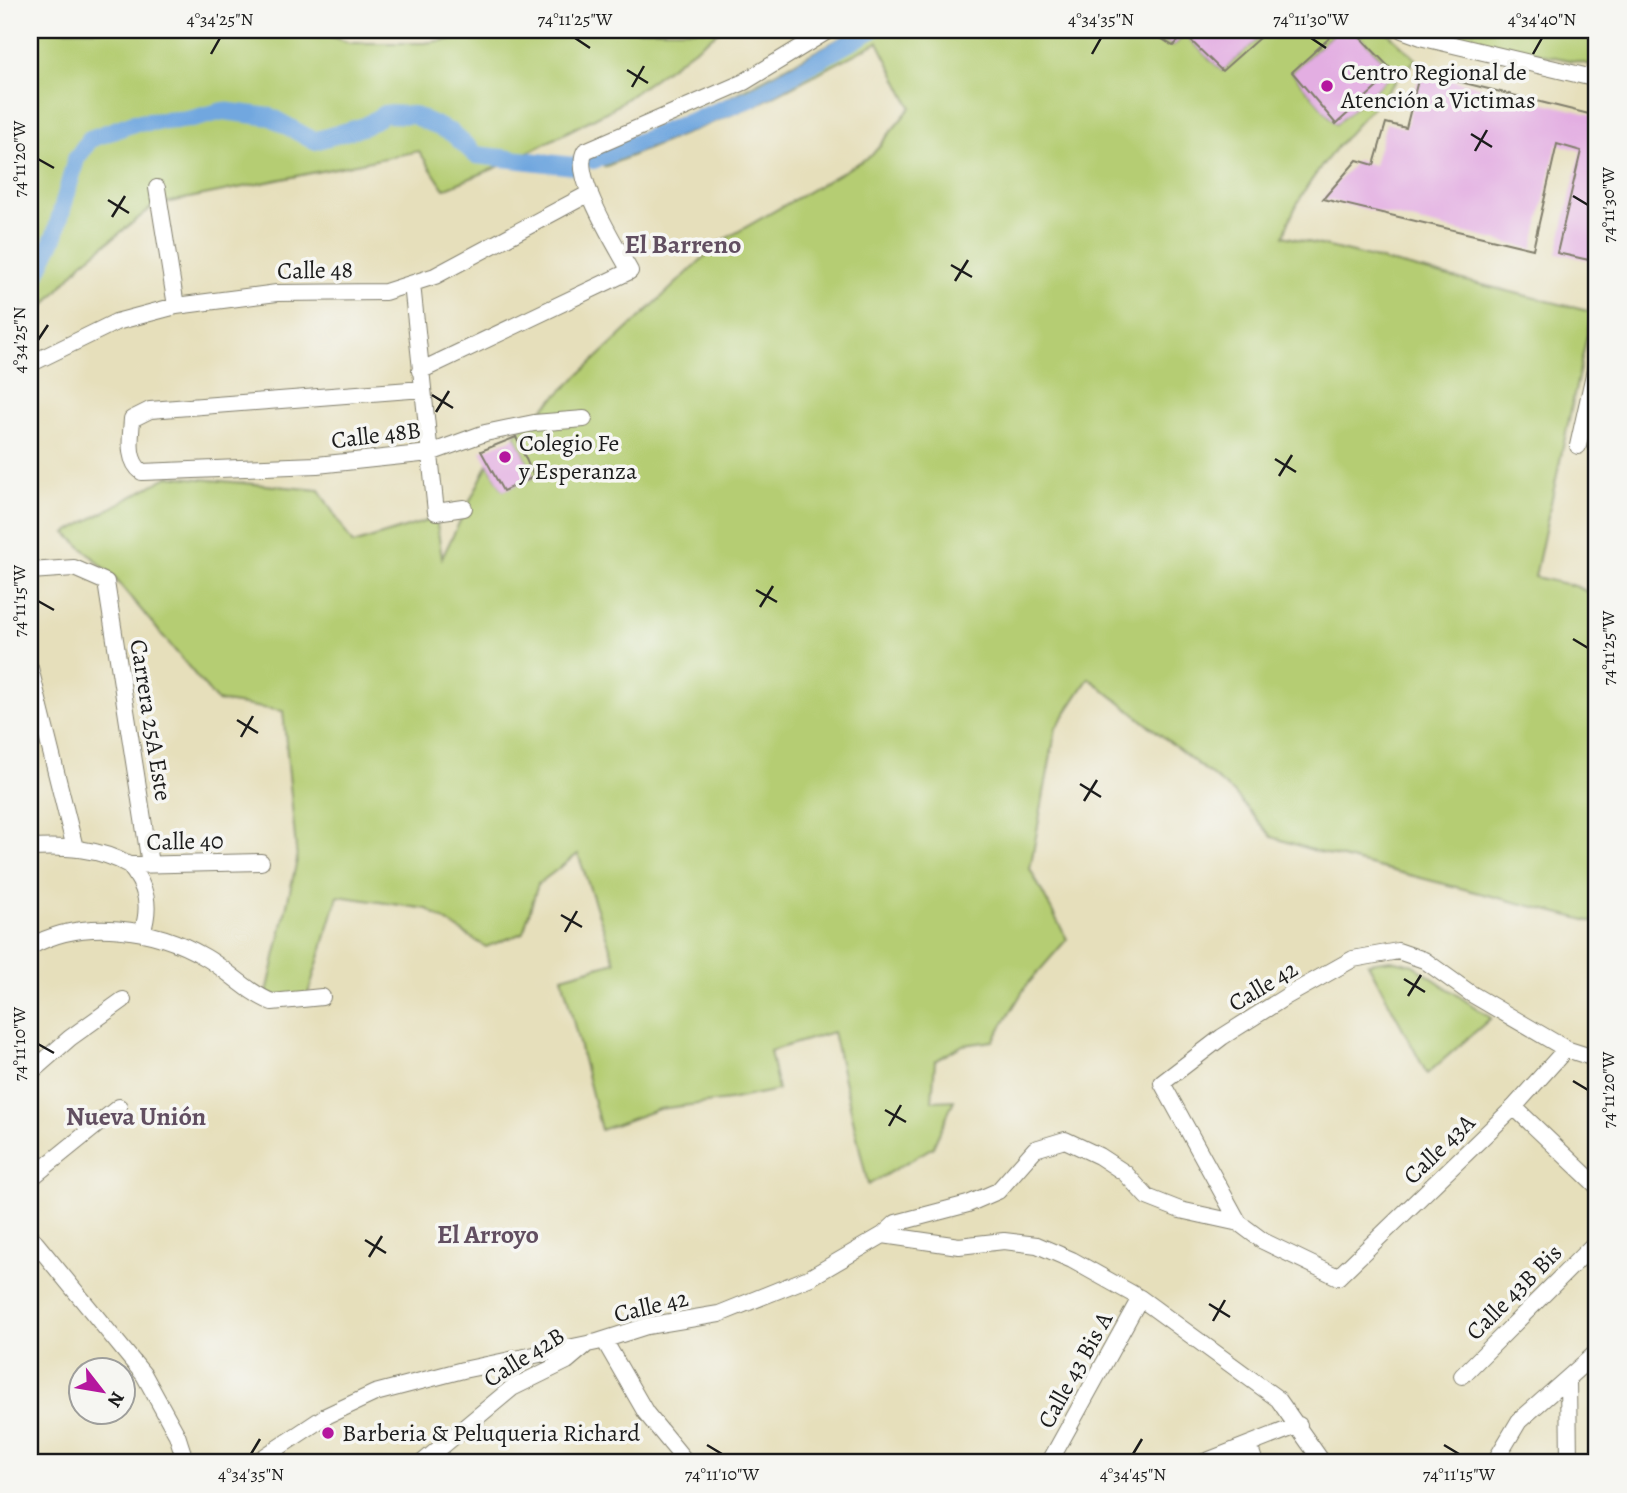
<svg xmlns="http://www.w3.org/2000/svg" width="1627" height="1493" font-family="Alegreya,serif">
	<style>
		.green { fill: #b5cd73; stroke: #687448; stroke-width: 2 }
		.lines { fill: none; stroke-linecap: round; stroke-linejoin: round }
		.canal { stroke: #71a7df; stroke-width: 18 }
		.building { fill: #e3aee2 }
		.minor-casing { stroke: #817e6c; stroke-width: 18 }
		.minor { stroke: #fff; stroke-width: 16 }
		.ticks { fill: none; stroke: #1c1c1c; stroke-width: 2.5 }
		.poi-dot { fill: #b5179e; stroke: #f6f6f2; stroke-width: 2.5 }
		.labels { text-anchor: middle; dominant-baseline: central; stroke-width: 7; stroke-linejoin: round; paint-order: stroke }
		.poi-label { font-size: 24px; fill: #1c1c1c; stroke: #f6f6f2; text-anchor: start }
		.street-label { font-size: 24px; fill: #1c1c1c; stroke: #f6f6f2 }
		.neighbourhood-label { font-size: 26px; font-weight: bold; fill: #624f61; stroke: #f6f6f2 }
		.neatline { fill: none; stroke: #1c1c1c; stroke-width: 2.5 }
		.ticks-label { font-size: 18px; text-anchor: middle; fill: #1c1c1c }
	</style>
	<rect width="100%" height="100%" fill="#f6f6f2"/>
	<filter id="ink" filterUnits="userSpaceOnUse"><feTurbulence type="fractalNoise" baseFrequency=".0143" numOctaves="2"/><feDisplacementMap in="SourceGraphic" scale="14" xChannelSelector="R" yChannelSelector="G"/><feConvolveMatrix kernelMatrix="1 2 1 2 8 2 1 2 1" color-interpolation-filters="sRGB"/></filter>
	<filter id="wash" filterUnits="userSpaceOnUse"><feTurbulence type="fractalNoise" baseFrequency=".00686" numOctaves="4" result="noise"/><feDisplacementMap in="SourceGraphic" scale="28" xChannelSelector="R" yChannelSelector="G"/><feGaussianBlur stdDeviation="1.57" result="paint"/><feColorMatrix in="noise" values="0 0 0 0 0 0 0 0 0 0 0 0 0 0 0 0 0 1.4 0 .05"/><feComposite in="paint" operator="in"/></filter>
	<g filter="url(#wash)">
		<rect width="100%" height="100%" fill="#e6dfbb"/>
		<path class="green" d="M30 30H312L350 43H424L489 34 499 30H721L612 109 505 164 444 189 419 151 155 205 82 263 30 322Z
			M856 30H1152L1151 32 1173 46 1185 35 1222 71 1268 30H1338L1292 72 1336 124 1392 74 1396 81C1355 128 1302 176 1284 236L1592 312 1535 577 1575 586 1597 596V923L1315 851 1272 837 1234 793 1089 678 1056 728 1030 869 1067 939 1026 986 993 1041 963 1045 935 1061 932 1101 954 1100 933 1147 868 1185 833 1032 770 1051 778 1090 729 1100 659 1109 601 1130 562 977 615 962 578 854 538 884 523 933 486 947 427 909 338 896 307 997H266L297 860 283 711 217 701 113 576 66 533 169 476 319 490 353 544 436 518 442 558 488 464 503 490 534 477 515 435 720 242 872 155 911 107 878 42 760 103 604 167 594 155 700 113Z
			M1353 30H1385L1416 59 1400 77Z
			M1427 30H1597V66Z
			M1391 960 1413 965 1491 1018 1427 1074 1368 963Z"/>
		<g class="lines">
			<path class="canal" d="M593 160 751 98 872 30
				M30 287 55 235 76 159 90 139 134 123 192 119 223 111 271 117 314 141 365 126 384 114 413 115 452 133 476 155 574 166"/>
		</g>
		<g id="blocks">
			<path class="building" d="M1148 30H1268L1222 71 1185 35 1173 46Z
				M1338 30H1353L1394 72 1336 124 1292 72Z
				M1420 72 1597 116V225L1589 260 1557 253 1581 151 1557 144 1533 249 1323 199 1357 160 1374 165 1386 123 1406 128Z
				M516 437 534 477 503 491 481 451Z"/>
		</g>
	</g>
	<g filter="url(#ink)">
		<use href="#blocks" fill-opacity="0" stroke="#817e6c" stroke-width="2"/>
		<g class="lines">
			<defs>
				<path id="minor" d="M1402 30 1424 38 1597 79
					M157 188 176 306
					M412 284 436 512 464 508
					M30 364 116 322 176 306 277 293 385 292 435 276 590 193
					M420 371 630 271C617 247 571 175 585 151L744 82 829 30
					M423 389 150 410 132 419C131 437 126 460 142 472L317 465 430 453 485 433 534 423 584 419
					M1578 446 1597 361
					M30 571 74 568 106 582 150 864
					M30 668 75 848
					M30 848C64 846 99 848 129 865L261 862
					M129 865C147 887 151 906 142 933
					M30 947C82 917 154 927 205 957 228 970 247 992 272 1002L322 997
					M30 1073 70 1038 123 1000
					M1514 1107 1597 1186
					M30 1179 119 1107
					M1239 1223 1162 1083 1222 1037 1287 996 1353 959 1398 951 1424 960 1470 993 1566 1049 1597 1059
					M883 1235 959 1246 1004 1241 1037 1245 1072 1260 1140 1298 1278 1399 1323 1463
					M30 1236 144 1375 177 1435 186 1463
					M604 1340 646 1413 687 1463
					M1462 1376 1597 1241
					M1568 1378 1569 1463
					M1249 1445 1255 1463
					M255 1463 326 1416 375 1393 463 1370 597 1342 647 1326 719 1314 811 1277 883 1235 896 1223 968 1204 998 1191 1035 1149 1065 1140 1099 1156 1125 1173 1147 1197 1180 1210 1239 1223 1263 1241 1338 1277 1514 1107 1566 1049
					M422 1463 512 1388 567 1361 586 1345
					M1049 1463 1140 1298
					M1202 1463 1299 1425
					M1494 1463 1519 1421 1597 1352"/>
			</defs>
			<use href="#minor" class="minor-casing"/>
			<use href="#minor" class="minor"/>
		</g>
	</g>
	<path class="ticks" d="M575 38 590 48M1311 38 1326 48M211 54 220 38M1092 54 1101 38M1533 54 1542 38M627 70 648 83M632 87 644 66M1471 134 1492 147M1475 151 1487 130M38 159 54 168M1573 196 1588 205M108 200 129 213M112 217 125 196M951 265 972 277M955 281 968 260M38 340 48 325M432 395 453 408M436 412 449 391M1275 459 1296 472M1279 476 1292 455M756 590 777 602M38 601 54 610M760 607 773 586M1573 639 1588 648M237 720 258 733M241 737 253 716M1080 784 1101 797M1084 801 1097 780M561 915 582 927M565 932 577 911M1404 979 1425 992M1408 996 1421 975M38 1044 54 1053M1573 1081 1588 1090M885 1110 906 1122M889 1126 901 1105M365 1240 386 1253M369 1257 382 1236M1209 1304 1230 1317M1213 1321 1225 1300M707 1445 722 1454M1444 1445 1459 1454M251 1454 260 1439M1133 1454 1142 1439"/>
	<g class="poi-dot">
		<circle cx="1327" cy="86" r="7"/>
		<circle cx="505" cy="457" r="7"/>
		<circle cx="328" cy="1433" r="7"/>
	</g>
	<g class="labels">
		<g class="poi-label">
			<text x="1341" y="72">Centro Regional de<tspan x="1341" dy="28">Atención a Victimas</tspan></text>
			<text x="519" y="443">Colegio Fe<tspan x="519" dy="28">y Esperanza</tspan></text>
			<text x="342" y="1433">Barberia &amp; Peluqueria Richard</text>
		</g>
		<g class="street-label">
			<text transform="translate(315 270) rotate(-1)">Calle 48</text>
			<text transform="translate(376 435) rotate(-7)">Calle 48B</text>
			<text transform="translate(151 720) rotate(81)">Carrera 25A Este</text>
			<text transform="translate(185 841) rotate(-1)">Calle 40</text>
			<text transform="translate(1263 986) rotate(-31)">Calle 42</text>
			<text transform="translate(1439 1149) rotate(-44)">Calle 43A</text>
			<text transform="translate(1514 1292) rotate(-45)">Calle 43B Bis</text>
			<text transform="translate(651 1306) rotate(-13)">Calle 42</text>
			<text transform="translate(524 1357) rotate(-32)">Calle 42B</text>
			<text transform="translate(1075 1370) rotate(-61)">Calle 43 Bis A</text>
		</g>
		<g class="neighbourhood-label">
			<text x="683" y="244">El Barreno</text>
			<text x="136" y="1116">Nueva Unión</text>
			<text x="488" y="1234">El Arroyo</text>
		</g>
	</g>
	<rect width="1627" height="1493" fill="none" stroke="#f6f6f2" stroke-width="77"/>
	<g transform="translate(102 1391) rotate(121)"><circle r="33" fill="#f6f6f2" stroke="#9f9f9c" stroke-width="2"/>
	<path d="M0-5L12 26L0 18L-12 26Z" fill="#b5179e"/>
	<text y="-10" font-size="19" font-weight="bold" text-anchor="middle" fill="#1c1c1c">N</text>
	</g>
	<rect x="38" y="38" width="1550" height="1416" class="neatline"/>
	<g class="ticks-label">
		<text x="220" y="25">4°34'25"N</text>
		<text x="575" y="25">74°11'25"W</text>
		<text x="1101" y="25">4°34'35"N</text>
		<text x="1311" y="25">74°11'30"W</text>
		<text x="1542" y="25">4°34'40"N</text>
		<text transform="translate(19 159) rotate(-90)" y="6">74°11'20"W</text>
		<text transform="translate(1608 205) rotate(-90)" y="6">74°11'30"W</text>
		<text transform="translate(19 340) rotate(-90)" y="6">4°34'25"N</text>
		<text transform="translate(19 601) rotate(-90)" y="6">74°11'15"W</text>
		<text transform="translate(1608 648) rotate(-90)" y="6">74°11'25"W</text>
		<text transform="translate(19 1044) rotate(-90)" y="6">74°11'10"W</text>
		<text transform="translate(1608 1090) rotate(-90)" y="6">74°11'20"W</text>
		<text x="251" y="1480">4°34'35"N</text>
		<text x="722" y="1480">74°11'10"W</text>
		<text x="1133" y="1480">4°34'45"N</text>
		<text x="1459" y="1480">74°11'15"W</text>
	</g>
</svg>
